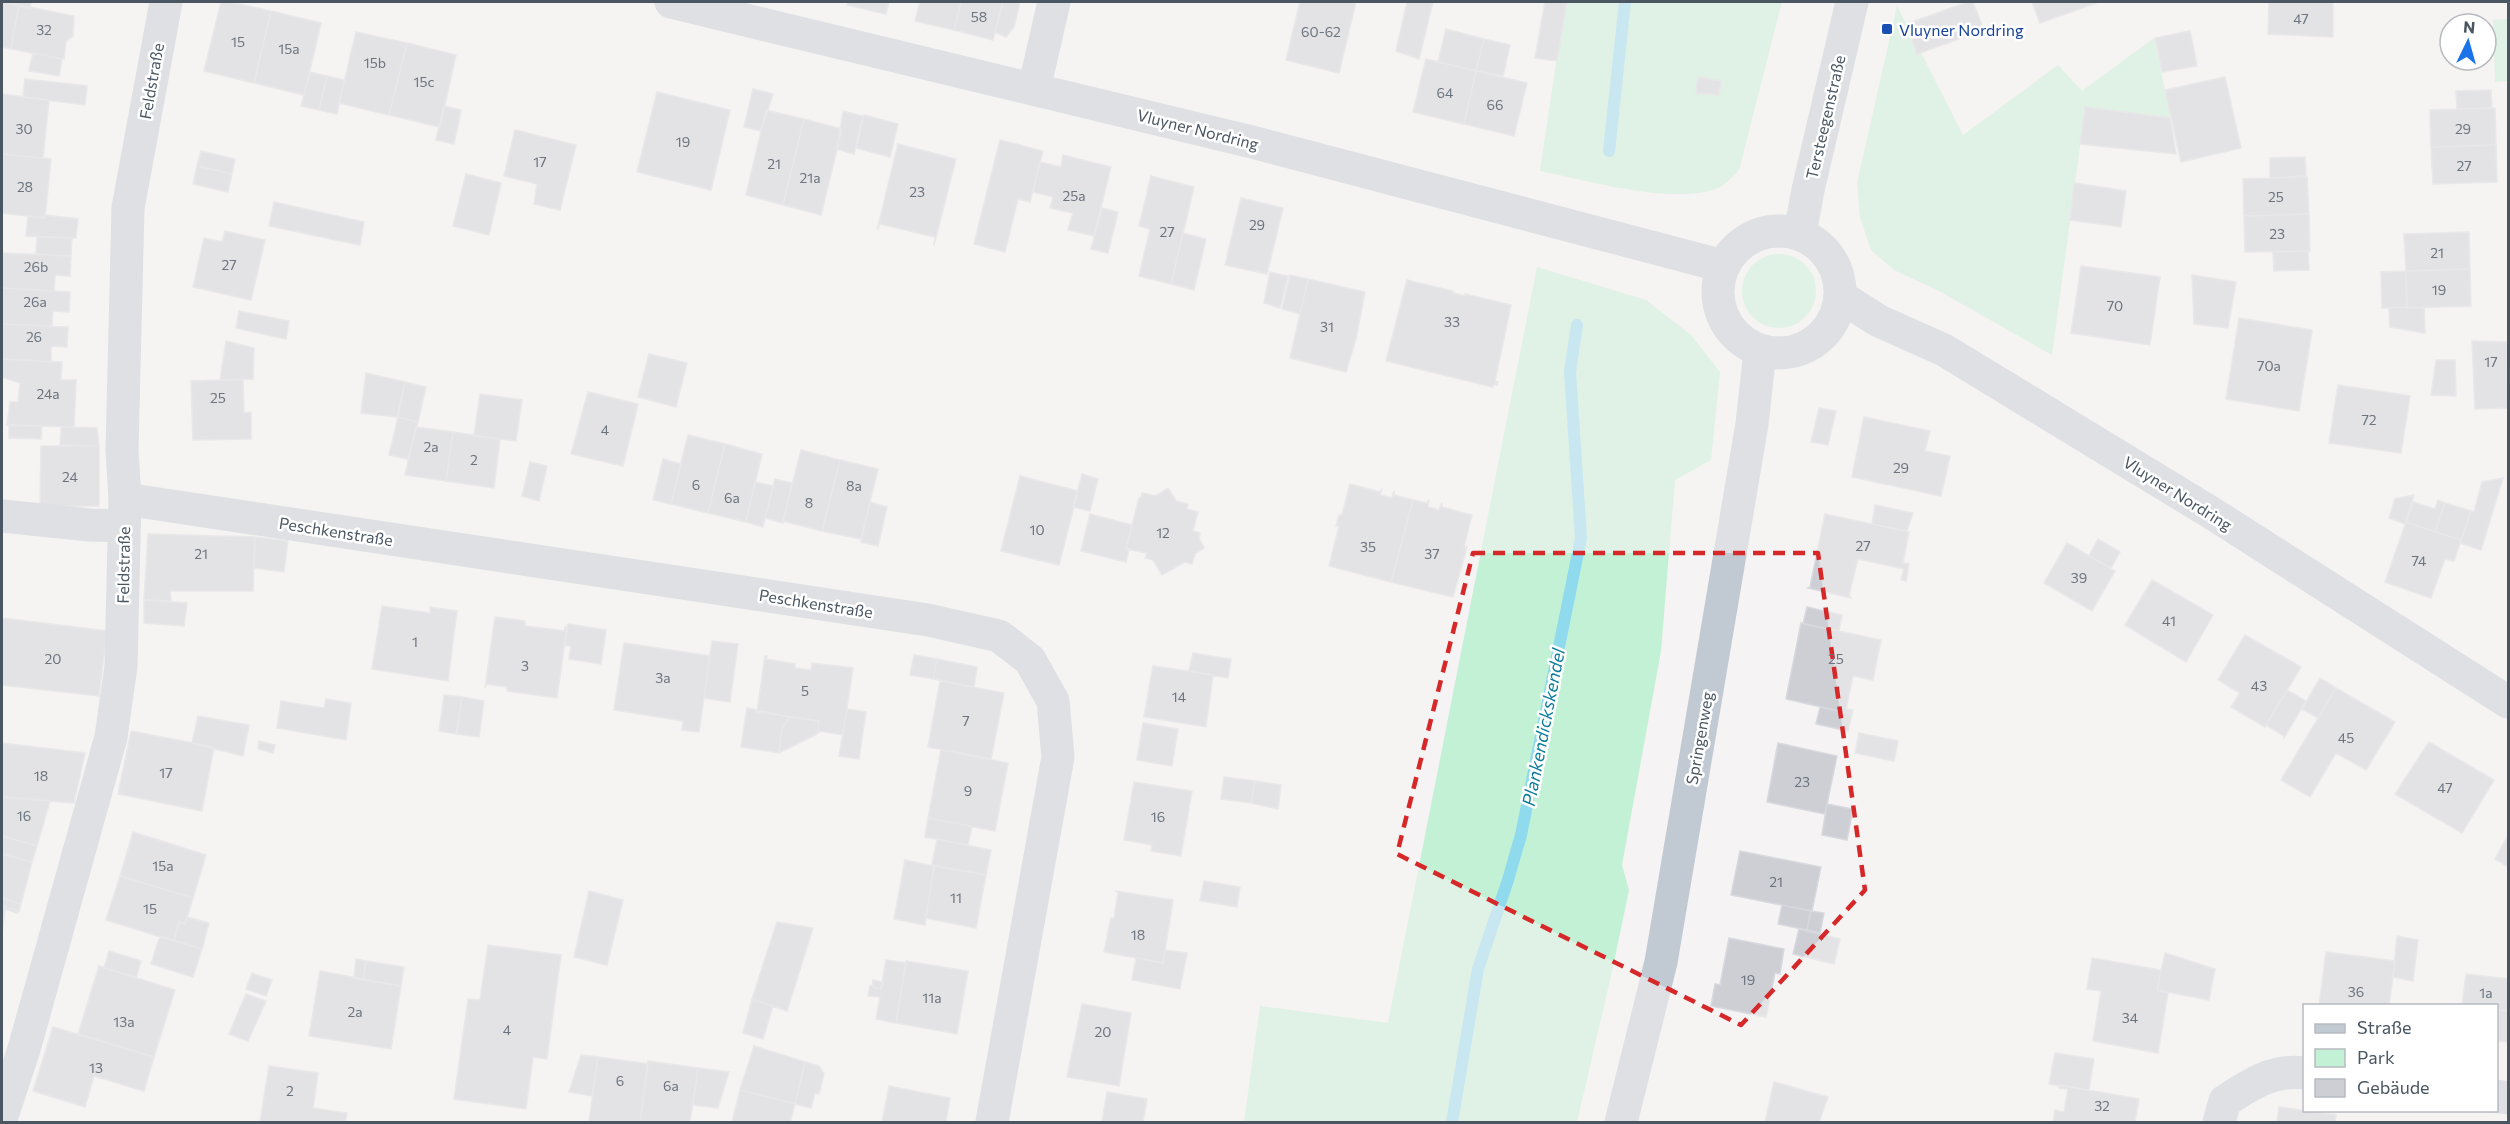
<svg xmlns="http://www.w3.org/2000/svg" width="2510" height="1124" font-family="Commissioner,sans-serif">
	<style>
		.green { fill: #c3f1d5 }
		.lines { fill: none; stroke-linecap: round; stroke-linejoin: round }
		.stream { stroke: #90daee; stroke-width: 12 }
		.building { fill: #cdcfd5; stroke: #d7d9de; stroke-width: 1.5 }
		.minor { stroke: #c1cad2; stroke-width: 33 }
		.marked { fill: none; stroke: #d62828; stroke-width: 4.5; stroke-dasharray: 12 8; stroke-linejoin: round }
		.transit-dot { fill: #1a4fb4; stroke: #fff; stroke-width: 2 }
		.labels { text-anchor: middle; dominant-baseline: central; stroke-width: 5; stroke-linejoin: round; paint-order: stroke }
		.number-label { font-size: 14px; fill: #6b747e }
		.transit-label { font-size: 16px; fill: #164399; stroke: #fff; text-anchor: start }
		.street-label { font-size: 16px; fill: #4a5661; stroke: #fff }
		.water-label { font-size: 18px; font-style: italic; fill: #0c7c9b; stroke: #fff }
	</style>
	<rect width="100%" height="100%" fill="#f5f3f3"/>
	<path class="green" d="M1565 2H1782L1739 170C1734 175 1728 182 1722 186 1680 208 1587 180 1540 171Z
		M1897 6 1963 135 2058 65 2082 91 2154 38 2171 119 2085 109 2052 355 1939 291 1894 270 1871 250 1860 217 1857 183Z
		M2508 19V81L2495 82 2493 20Z
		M1742 291a37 37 0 1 1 74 0a37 37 0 1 1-74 0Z
		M1537 267 1646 300 1691 335 1720 372 1711 460 1675 480 1661 651 1622 865 1629 890 1613 967 1577 1122H1244L1260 1006 1388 1023Z"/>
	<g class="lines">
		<path class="stream" d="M1609 151 1625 2
			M1452 1122 1478 969 1508 880 1521 835 1581 538 1570 372 1577 325"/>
	</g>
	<path class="building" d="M2 2 19 5 11 49 2 47Z
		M2 2H31L30 8Z
		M221 2H230L271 11 254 83 204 71Z
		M848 2H889L886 14 847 5Z
		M920 2H961L954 30 915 21Z
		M961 2H1003L993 40 954 30Z
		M1003 2H1020L1014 27 1006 37 995 32Z
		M1300 2H1356L1339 73 1286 60Z
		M1407 2H1433L1419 59 1396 51Z
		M1545 2H1567L1557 61 1535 58Z
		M1968 2H1973L1984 30 1917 54 1906 24Z
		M2032 2H2099L2040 23Z
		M2269 2H2333V37L2268 34Z
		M19 5 74 16 73 36 66 41 64 59 11 49Z
		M271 11 321 23 304 95 254 83Z
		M1446 29 1484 39 1476 71 1438 62Z
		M2190 31 2197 66 2162 72 2155 38Z
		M356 32 407 43 389 115 339 103Z
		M1484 39 1510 45 1503 76 1476 71Z
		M407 43 456 55 440 127 389 115Z
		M33 53 62 59 59 76 29 71Z
		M1426 59 1476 71 1464 124 1413 112Z
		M1476 71 1527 83 1514 136 1464 124Z
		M310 72 327 76 319 110 301 106Z
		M327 76 344 80 337 114 319 110Z
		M1698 77 1721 81 1719 95 1696 93Z
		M2225 77 2241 148 2181 162 2165 90Z
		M25 79 87 86 85 105 23 97Z
		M753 89 773 94 761 131 744 127Z
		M2491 90 2492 108 2457 109 2456 91Z
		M657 92 730 110 711 190 637 172Z
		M2 94 49 100 43 158 2 154Z
		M444 106 461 110 454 144 436 140Z
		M2085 107 2170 118 2176 154 2080 144Z
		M2495 108 2496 145 2431 147 2430 110Z
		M766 110 804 119 783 205 746 195Z
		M843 111 863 116 854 154 837 149Z
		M864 115 898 124 890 157 856 148Z
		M804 119 842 129 821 215 783 205Z
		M515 130 576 145 560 210 534 204 537 184 504 176Z
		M1000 140 1043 151 1030 202 1018 199 1005 252 974 244Z
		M898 144 956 159 934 245 935 237 880 224 877 230Z
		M2496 145 2497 182 2433 184 2431 147Z
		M201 151 235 159 232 174 197 166Z
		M2 154 51 159 45 218 2 213Z
		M1063 155 1111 167 1094 236 1068 230 1073 213 1050 208 1053 197 1033 192 1040 162 1061 167Z
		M2305 157 2306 176 2270 178V158Z
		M197 166 232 174 228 192 193 184Z
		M466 174 501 183 489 235 453 226Z
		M1151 176 1194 187 1171 284 1139 276 1150 229 1139 226Z
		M2307 177 2309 214 2244 216 2243 179Z
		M2074 183 2126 191 2121 227 2070 220Z
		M1241 198 1283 208 1267 274 1225 265Z
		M274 202 364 222 360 245 269 226Z
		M1102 208 1118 212 1108 253 1091 249Z
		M2309 214 2310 251 2245 252 2244 216Z
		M45 215 78 219 76 238 26 236 28 216 45 218Z
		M225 231 265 240 251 300 193 287 204 238 222 242Z
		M2469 232 2470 269 2406 271 2404 234Z
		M1183 233 1206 239 1194 290 1171 284Z
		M37 237 72 238 71 256 36 254Z
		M2308 251 2309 270 2274 271 2273 252Z
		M2 253 71 256 70 276 55 275 54 291 2 288Z
		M2081 266 2160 277 2150 345 2071 333Z
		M2470 269 2471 306 2407 308 2406 271Z
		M2406 271 2407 307 2382 308 2381 272Z
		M1270 272 1288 276 1280 308 1264 303Z
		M1290 275 1308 279 1300 314 1282 309Z
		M2192 275 2236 282 2228 328 2194 324Z
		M1308 279 1365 292 1356 339 1346 372 1290 358Z
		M1407 280 1453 291V293L1465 296V294L1511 305 1495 381 1498 382 1497 385 1494 384 1493 387 1386 361Z
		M2 288 70 292 69 312 53 311 52 326 2 324Z
		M2407 307 2424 308 2425 333 2390 327 2389 308Z
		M239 311 289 321 286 339 236 328Z
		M2239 318 2312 330 2299 411 2226 399Z
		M2 324 68 327 67 347 51 346V362L2 359Z
		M226 341 254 348 253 379 220 380Z
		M2472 341 2507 342 2508 408 2475 409Z
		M649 354 687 363 676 407 638 397Z
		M2 359 62 362 61 380H76L74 427 7 425 10 402H18L20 383 2 377Z
		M2436 360H2455L2456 396 2431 395Z
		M366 373 405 382 397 417 361 413Z
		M220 380H243L244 413 251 412V439L193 440 191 381Z
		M405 382 426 387 418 422 398 417Z
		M2338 385 2410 396 2401 453 2329 443Z
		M588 392 638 404 623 466 571 454Z
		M480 394 522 400 516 441 474 436Z
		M1819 408 1836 411 1828 445 1811 442Z
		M398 417 418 422 408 459 389 455Z
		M1864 417 1930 431 1925 451 1950 456 1941 496 1852 477Z
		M9 425 42 426 41 439 9 438Z
		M61 427 97 428 99 446 60 445Z
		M416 427 453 432 446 481 405 475Z
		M453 432 500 439 494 488 446 481Z
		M688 435 725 444 708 513 671 504Z
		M725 444 762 454 746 522 708 513Z
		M41 446H99V506H40Z
		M801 450 840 460 822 531 783 521Z
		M663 459 681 464 671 504 653 500Z
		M840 460 878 469 861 539 822 531Z
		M530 462 547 466 539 501 522 496Z
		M1082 474 1098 479 1090 511 1073 507Z
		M1020 476 1078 491 1059 565 1001 551Z
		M2503 478 2481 550 2460 543 2471 511 2474 512 2482 482Z
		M775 479 792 483 783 523 765 518Z
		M755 482 773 486 763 527 746 522Z
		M1350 484 1380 492 1382 488 1380 495 1392 498 1394 491V495L1413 500 1391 582 1329 566 1339 526H1336L1339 515H1342Z
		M1168 488 1176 501 1188 504 1187 509 1198 512 1193 531 1200 533 1199 538 1204 548 1195 554 1192 564 1185 562 1162 575 1153 560 1145 558 1147 553 1126 549 1139 498H1141L1142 493 1156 496Z
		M2414 495 2405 524 2389 518 2395 499Z
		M1413 500 1427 503 1429 500 1428 507 1439 510 1442 503V507L1472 515 1464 547H1467L1453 597 1391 582Z
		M2438 500 2445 503 2435 532 2406 522 2413 502 2435 509Z
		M870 502 887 507 878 546 861 542Z
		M2445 503 2471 511 2461 540 2435 532Z
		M1875 505 1913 513 1907 531 1872 524Z
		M1090 514 1132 525 1126 549H1129L1126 562 1081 551Z
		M1825 514 1909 532 1903 563 1909 564 1906 581 1901 580 1904 569 1858 559 1849 595 1851 598 1808 588 1810 587Z
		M2406 522 2461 540 2454 561 2445 559 2431 598 2385 582Z
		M148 534 255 537 253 591H170L171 601 144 600Z
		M255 537 288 541 284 572 254 568Z
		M2098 539 2120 552 2111 568 2089 556Z
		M2067 543 2115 571 2092 611 2044 583Z
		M2152 580 2213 615 2186 662 2125 625Z
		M144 600 187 603 184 626 144 623Z
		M382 606 430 613V607L457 611 448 681 372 669Z
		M1807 607 1842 615 1839 631 1803 624Z
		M495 617 525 621V626L565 631V627H567L557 698 507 691V687L487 684 485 688Z
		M2 618 107 631 99 696 2 685Z
		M1801 623 1881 640 1873 680 1853 676 1846 709 1853 710 1852 714 1786 699Z
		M568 624 606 630 601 664 569 659 571 646 565 645Z
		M2245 635 2301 667 2265 727 2231 707 2240 693 2218 680Z
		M712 641 738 644 730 702 704 698Z
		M624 643 710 656 699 732 682 730 683 721 614 710Z
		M1193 653 1231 659 1228 678 1189 671Z
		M914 655 937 659 933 679 910 675Z
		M765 656H767L766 659 795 664V668L811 670 812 663 853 668 843 735 820 731 817 734 819 721 757 712Z
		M937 659 977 667 974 687 933 679Z
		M1153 666 1213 675 1206 727 1144 717Z
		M2320 678 2336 688 2318 718 2302 709Z
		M940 681 1004 693 991 759 928 747Z
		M2336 688 2395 722 2366 770 2336 753 2310 797 2281 780Z
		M2287 690 2306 701 2284 738V736L2266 725Z
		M444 695 462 697 456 734 439 731Z
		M462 697 484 701 479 737 457 734Z
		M326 699 351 703 346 740 277 728 281 701 324 708Z
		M1820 707 1852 714 1848 731 1816 724Z
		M747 708 790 717 782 729 779 753 741 747Z
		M847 709 866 712 859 759 839 756Z
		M198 716 249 725 243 756 192 743Z
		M790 717 819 721 817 734 779 753 782 729Z
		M1143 723 1178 729 1172 766 1137 760Z
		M131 731 214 747 202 811 118 794Z
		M1859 733 1898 741 1894 761 1855 753Z
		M259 741 275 745 273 753 258 749Z
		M2429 742 2494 780 2462 833 2395 794Z
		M2 743 85 753 74 803 2 797Z
		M1778 743 1837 756 1825 814 1767 802Z
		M941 750 1008 763 995 831 928 818Z
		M1224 777 1255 781 1251 803 1221 799Z
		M1255 781 1281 785 1278 809 1251 803Z
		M1134 782 1192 791 1181 856 1151 851 1152 845 1124 840Z
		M2 797 50 801 37 846 2 836Z
		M1827 804 1853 809 1847 840 1822 835Z
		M928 818 972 826 968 845 925 837Z
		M133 832 206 855 193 898 120 876Z
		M2508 835V867L2495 859Z
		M2 836 37 846 32 862 2 854Z
		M937 839 991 850 986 875 932 865Z
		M1740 851 1821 867 1812 911 1731 895Z
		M2 854 32 862 21 904 2 898Z
		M905 860 934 866 925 925 894 919Z
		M934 866 986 875 976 928 926 918Z
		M120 876 193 898 185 924 179 922 174 941 106 920Z
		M1204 881 1240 887 1237 907 1200 901Z
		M589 891 623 900 607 965 574 957Z
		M1115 891 1173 900 1163 963 1104 952 1111 918H1114L1118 893Z
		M2 898 21 904 19 911 2 906Z
		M1782 905 1811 911 1807 930 1778 924Z
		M2 906 19 911 17 913 5 909 2 934Z
		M1811 911 1824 913 1820 933 1807 930Z
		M187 917 209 923 202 949 174 941 179 922 185 924Z
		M777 922 813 928 787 1011 752 999Z
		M1799 929 1840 939 1834 964 1793 954Z
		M160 936 202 949 193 977 151 964Z
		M2397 936 2418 940 2413 981 2393 977Z
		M1729 938 1784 949 1780 974 1775 973 1766 1017 1711 1006 1715 984 1720 985Z
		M488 945 561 955 547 1059 533 1057 526 1109 454 1099 468 999 480 1000Z
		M1165 950 1187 953 1180 989 1132 980 1136 958 1163 963Z
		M109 951 141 961 136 978 104 968Z
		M2326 952 2395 961 2389 1006H2319Z
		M2165 953 2215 969 2209 1000 2157 990Z
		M2092 958 2161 970 2157 990 2168 993 2158 1053 2093 1041 2101 991 2087 989Z
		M356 959 366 961 363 980 354 978Z
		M886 960 906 963 896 1023 876 1019 880 997 868 996 870 986 881 989Z
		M366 961 404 967 401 986 363 980Z
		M906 961 968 971 957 1034 896 1023Z
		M99 966 175 990 154 1057 78 1034Z
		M320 971 401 986 391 1049 309 1036Z
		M252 973 272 980 266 996 246 989Z
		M2466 974 2508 979V1011L2496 1009V1006L2462 1005Z
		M873 980 883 982 881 989 872 987Z
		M246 994 266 1001 248 1041 229 1034Z
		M752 999 773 1006 763 1039 743 1033Z
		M1082 1004 1131 1013 1119 1086 1067 1077Z
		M2496 1009 2508 1011V1042L2496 1041Z
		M53 1027 154 1057 144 1091 94 1076 85 1107 33 1091Z
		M754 1046 805 1062 795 1104 740 1090Z
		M2055 1053 2094 1059 2089 1090 2049 1084Z
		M581 1055 598 1057 592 1096 569 1092Z
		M598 1057 648 1064 640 1122H589Z
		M648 1061 698 1068 690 1122H640Z
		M805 1062 819 1066 824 1074 819 1094 815 1093 811 1108 795 1104Z
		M269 1066 318 1073 313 1108 347 1113 345 1122H260Z
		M698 1068 729 1072 718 1108 693 1105Z
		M1774 1082 1828 1097 1819 1122H1765Z
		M2060 1085 2139 1099 2135 1122H2053L2055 1110 2064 1112 2068 1089 2059 1088Z
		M889 1086 950 1098 946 1122H882Z
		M740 1090 795 1104 790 1122H732Z
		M1107 1092 1147 1099 1143 1122H1102Z
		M2279 1107 2336 1115 2335 1122H2277Z"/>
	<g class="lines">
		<path class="minor" d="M671 2 1252 142 1723 266
			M1034 89 1054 2
			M1718 292a61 61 0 1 1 122 0a61 61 0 1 1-122 0Z
			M1800 234 1808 190 1852 2
			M1841 297 1879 321 1944 350 2210 512 2508 702
			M125 499 928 620 999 636 1030 660 1053 701 1058 757 992 1122
			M2 516 90 525 124 526
			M2496 1096 2508 1098
			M2 1116 24 1049 111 737 121 666 125 499 122 450 128 208 166 2
			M1621 1122 1661 962 1752 424 1760 351
			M2219 1122 2225 1101C2251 1084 2273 1069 2304 1073"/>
	</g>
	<path d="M0 0H2510V1124H0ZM1473 553H1818L1865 890 1741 1025 1397 854Z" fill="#f5f3f3" fill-opacity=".55" fill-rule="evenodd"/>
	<path class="marked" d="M1473 553H1818L1865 890 1741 1025 1397 854Z"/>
	<rect class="transit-dot" x="1881" y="23" width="12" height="12" rx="3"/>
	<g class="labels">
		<g class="number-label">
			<text x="979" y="16">58</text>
			<text x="2301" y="18">47</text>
			<text x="44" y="29">32</text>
			<text x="1321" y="31">60-62</text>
			<text x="238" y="41">15</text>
			<text x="289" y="48">15a</text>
			<text x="375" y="62">15b</text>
			<text x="424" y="81">15c</text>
			<text x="1445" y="92">64</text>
			<text x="1495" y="104">66</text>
			<text x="24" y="128">30</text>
			<text x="2463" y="128">29</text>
			<text x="683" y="141">19</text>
			<text x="540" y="161">17</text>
			<text x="774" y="163">21</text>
			<text x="2464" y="165">27</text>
			<text x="810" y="177">21a</text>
			<text x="25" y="186">28</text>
			<text x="917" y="191">23</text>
			<text x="1074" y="195">25a</text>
			<text x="2276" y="196">25</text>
			<text x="1257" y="224">29</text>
			<text x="1167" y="231">27</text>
			<text x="2277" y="233">23</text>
			<text x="2437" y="252">21</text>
			<text x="229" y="264">27</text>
			<text x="36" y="266">26b</text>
			<text x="2439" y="289">19</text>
			<text x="35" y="301">26a</text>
			<text x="2115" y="305">70</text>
			<text x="1452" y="321">33</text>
			<text x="1327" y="326">31</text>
			<text x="34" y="336">26</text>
			<text x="2491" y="361">17</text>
			<text x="2269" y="365">70a</text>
			<text x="48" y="393">24a</text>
			<text x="218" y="397">25</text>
			<text x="2369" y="419">72</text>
			<text x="605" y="429">4</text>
			<text x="431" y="446">2a</text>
			<text x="474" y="459">2</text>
			<text x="1901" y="467">29</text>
			<text x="70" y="476">24</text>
			<text x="696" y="484">6</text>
			<text x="854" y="485">8a</text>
			<text x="732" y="497">6a</text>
			<text x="809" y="502">8</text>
			<text x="1037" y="529">10</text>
			<text x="1163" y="532">12</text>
			<text x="1863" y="545">27</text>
			<text x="1368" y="546">35</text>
			<text x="201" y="553">21</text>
			<text x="1432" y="553">37</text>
			<text x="2419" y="560">74</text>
			<text x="2079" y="577">39</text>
			<text x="2169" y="620">41</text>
			<text x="415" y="641">1</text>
			<text x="53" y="658">20</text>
			<text x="1836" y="658">25</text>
			<text x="525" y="665">3</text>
			<text x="663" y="677">3a</text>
			<text x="2259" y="685">43</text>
			<text x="805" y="690">5</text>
			<text x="1179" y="696">14</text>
			<text x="966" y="720">7</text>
			<text x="2346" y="737">45</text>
			<text x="166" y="772">17</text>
			<text x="41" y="775">18</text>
			<text x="1802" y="781">23</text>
			<text x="2445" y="787">47</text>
			<text x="968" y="790">9</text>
			<text x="24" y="815">16</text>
			<text x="1158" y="816">16</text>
			<text x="163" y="865">15a</text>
			<text x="1776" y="881">21</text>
			<text x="956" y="897">11</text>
			<text x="150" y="908">15</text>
			<text x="1138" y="934">18</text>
			<text x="1748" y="979">19</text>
			<text x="2356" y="991">36</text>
			<text x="2486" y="992">1a</text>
			<text x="932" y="997">11a</text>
			<text x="355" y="1011">2a</text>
			<text x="2130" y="1017">34</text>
			<text x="124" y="1021">13a</text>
			<text x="507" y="1029">4</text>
			<text x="1103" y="1031">20</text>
			<text x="96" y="1067">13</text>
			<text x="620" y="1080">6</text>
			<text x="671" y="1085">6a</text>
			<text x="290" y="1090">2</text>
			<text x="2102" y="1105">32</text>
		</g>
		<g class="transit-label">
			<text x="1899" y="29">Vluyner Nordring</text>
		</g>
		<g class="street-label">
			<text transform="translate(151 81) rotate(-80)">Feldstraße</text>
			<text transform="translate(1825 117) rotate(-77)">Tersteegenstraße</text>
			<text transform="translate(1198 129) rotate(14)">Vluyner Nordring</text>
			<text transform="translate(2178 493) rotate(32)">Vluyner Nordring</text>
			<text transform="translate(336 531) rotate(9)">Peschkenstraße</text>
			<text transform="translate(123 565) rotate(-89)">Feldstraße</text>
			<text transform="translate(816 603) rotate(9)">Peschkenstraße</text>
			<text transform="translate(1699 738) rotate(-80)">Springenweg</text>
		</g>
		<g class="water-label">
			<text transform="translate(1543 727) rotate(-79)">Plankendickskendel</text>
		</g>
	</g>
	<rect width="2510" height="1124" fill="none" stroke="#4a5661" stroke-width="6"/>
	<rect x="2303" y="1004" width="195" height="108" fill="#ffffff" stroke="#b7bbc0" stroke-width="1.5"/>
	<rect x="2315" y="1024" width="30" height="9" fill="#c1cad2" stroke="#b7bbc0" stroke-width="1.5"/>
	<text x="2357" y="1034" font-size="18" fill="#4a5661">Straße</text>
	<rect x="2315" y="1049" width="30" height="18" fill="#c3f1d5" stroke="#b7bbc0" stroke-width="1.5"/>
	<text x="2357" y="1064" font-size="18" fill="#4a5661">Park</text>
	<rect x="2315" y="1079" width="30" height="18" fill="#cdcfd5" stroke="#b7bbc0" stroke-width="1.5"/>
	<text x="2357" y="1094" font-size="18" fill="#4a5661">Gebäude</text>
	<g transform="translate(2468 42) rotate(5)"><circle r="28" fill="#ffffff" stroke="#b7bbc0" stroke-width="1.5"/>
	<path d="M0-4.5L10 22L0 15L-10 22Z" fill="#1a73e8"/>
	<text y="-9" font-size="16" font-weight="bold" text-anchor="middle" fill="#4a5661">N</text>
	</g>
</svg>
